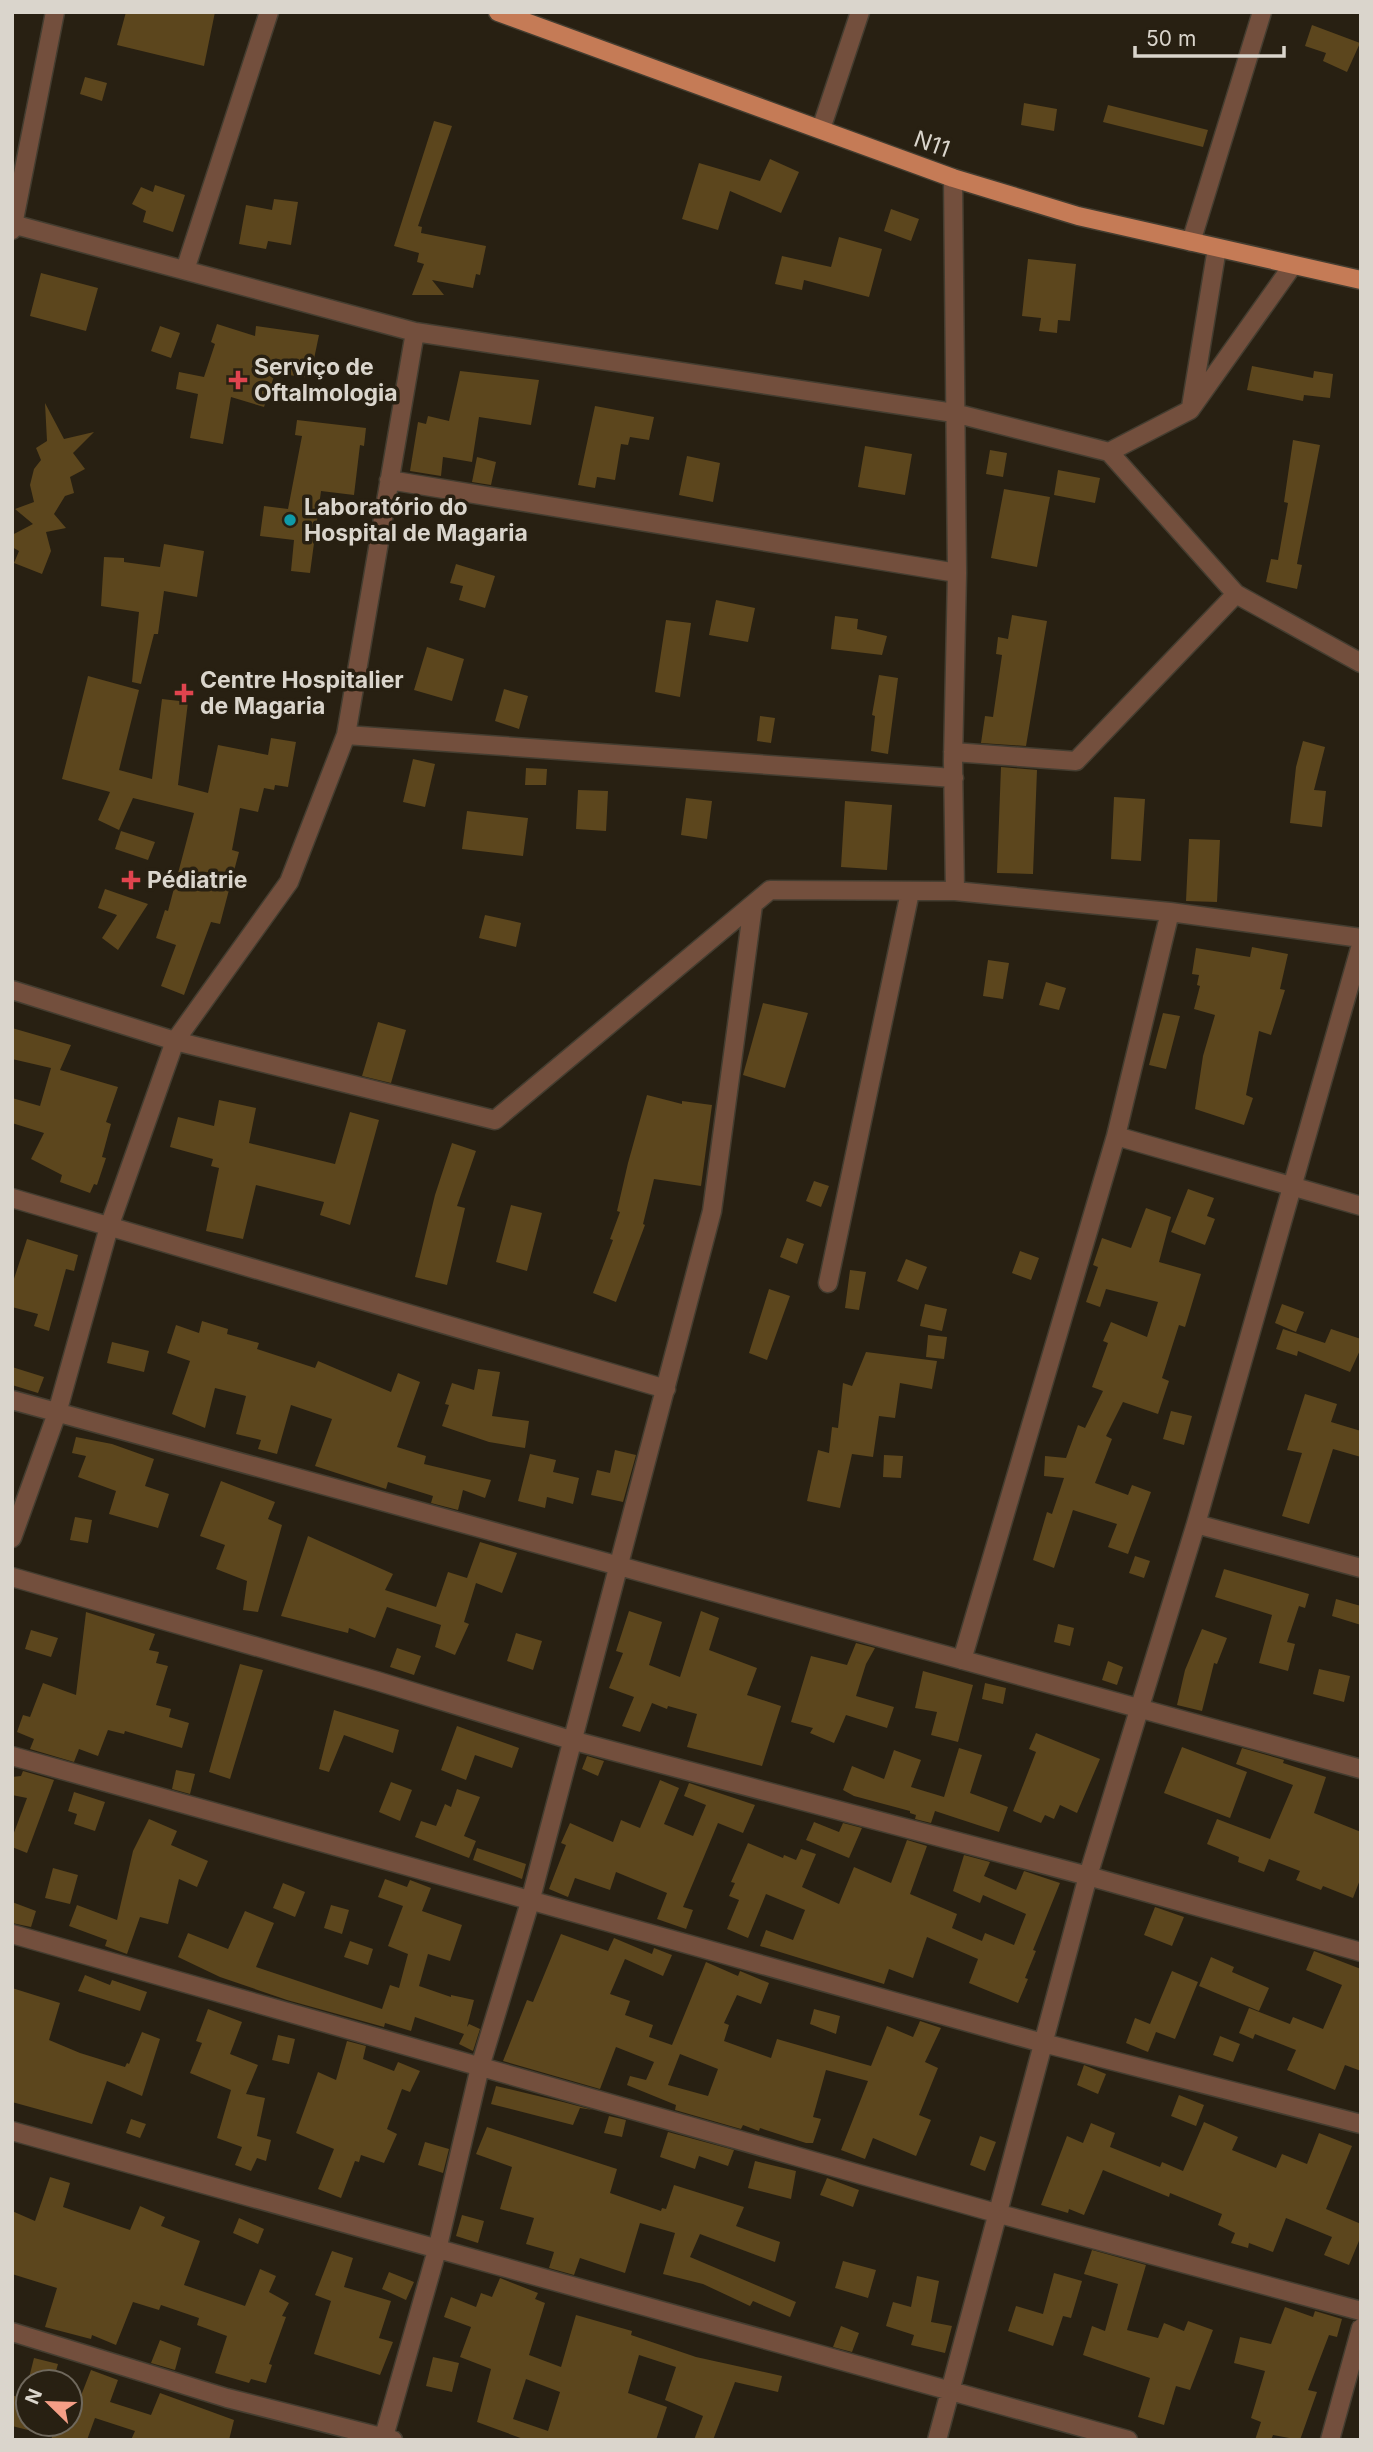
<svg xmlns="http://www.w3.org/2000/svg" width="1373" height="2452" font-family="Inter,sans-serif">
	<style>
		.building { fill: #5c461d; fill-rule: evenodd }
		.lines { fill: none; stroke-linecap: round; stroke-linejoin: round }
		.street-casing { stroke: #443d30; stroke-width: 21 }
		.primary-casing { stroke: #443d30; stroke-width: 21 }
		.street { stroke: #734f3d; stroke-width: 18 }
		.primary { stroke: #c57b56; stroke-width: 18 }
		.health-dot { fill: #e0444e; stroke: #282012; stroke-width: 2.5 }
		.culture-dot { fill: #0f9aa8; stroke: #282012; stroke-width: 2.5 }
		.labels { text-anchor: middle; dominant-baseline: central; stroke-width: 7; stroke-linejoin: round; paint-order: stroke }
		.street-label { font-size: 23px; fill: #dad5cc; stroke: #282012 }
		.poi-label { font-size: 23px; font-weight: bold; fill: #dad5cc; stroke: #282012; text-anchor: start }
	</style>
	<rect width="100%" height="100%" fill="#282012"/>
	<path class="building" d="M126 12H215L204 66 117 45Z
		M1312 25 1360 43 1347 72 1323 61 1326 53 1305 46Z
		M85 77 107 83 102 101 80 94Z
		M1024 103 1057 109 1054 131 1021 125Z
		M1108 105 1208 130 1203 147 1103 122Z
		M434 121 452 126 418 226 422 227 421 233 486 246 480 275 476 274 473 288 432 280 444 295H412L424 264 417 262 419 253 394 246Z
		M770 159 799 172 781 213 730 191 718 230 682 219 699 163 760 181Z
		M155 185 185 195 173 232 143 222 146 211 132 204 141 187 153 192Z
		M274 199 298 202 291 245 268 241 266 249 239 244 246 205 272 210Z
		M891 209 919 219 911 241 884 231Z
		M839 237 882 249 869 297 804 280 802 290 775 284 782 256 831 267Z
		M1028 259 1076 264 1070 321 1058 320 1057 333 1039 331 1041 318 1022 316Z
		M41 273 98 288 86 331 30 316Z
		M217 324 255 336 256 326 319 335 310 378 275 373 264 407 231 397 223 444 190 438 198 394 176 389 179 372 204 377 215 344 211 342Z
		M160 326 180 333 171 358 151 351Z
		M1252 366 1313 378 1314 371 1333 374 1330 398 1304 395 1303 401 1247 390Z
		M460 371 539 380 531 425 479 417 472 462 443 457 441 476 410 471 418 422 426 424 428 416 449 421Z
		M45 403 64 439 94 432 73 453 85 469 70 477 74 493 65 496 54 514 66 528 46 532 51 551 42 574 14 563 19 551 12 547V535L33 524 15 509 34 502 30 485 34 469 41 460 36 448 47 441Z
		M595 406 654 417 649 440 630 437 628 445 621 444 615 480 597 477 595 488 578 485Z
		M297 420 366 428 364 446 360 445 354 495 321 491 310 573 291 571 294 540 260 536 264 506 288 509 302 436 295 435Z
		M1293 440 1320 445 1297 564 1302 565 1297 589 1266 582 1271 559 1278 560 1288 503 1284 502Z
		M865 446 912 454 905 495 858 487Z
		M990 450 1007 453 1003 477 986 474Z
		M687 456 720 463 713 502 679 495Z
		M477 457 496 462 491 485 472 482Z
		M1058 470 1100 478 1095 503 1054 495Z
		M1004 489 1050 497 1037 567 991 558Z
		M164 544 204 551 197 597 164 591 158 634H154L141 684 132 682 139 612 101 606 104 557 124 558V562L160 567Z
		M456 564 495 576 485 608 459 600 463 586 450 583Z
		M716 600 755 608 748 642 709 635Z
		M1012 615 1047 621 1026 746 981 743 985 716 993 717 1002 655 996 654 998 637 1008 639Z
		M835 616 858 619 857 629 887 636 882 655 831 649Z
		M666 620 691 623 680 697 655 692Z
		M427 647 464 659 452 701 414 690Z
		M879 675 898 678 888 754 871 751 875 716 872 715Z
		M88 676 139 690 119 770 152 779 162 699 188 702 178 785 208 793 218 745 268 755 271 738 296 742 288 787 275 785 274 790 264 788 258 812 240 808 232 850 239 852 220 924 211 922 184 995 161 986 176 945 156 938 165 910 168 911 194 813 133 798 119 830 98 820 110 792 62 779Z
		M504 689 528 696 519 729 495 721Z
		M760 716 775 718 771 743 757 741Z
		M1303 741 1325 747 1314 790 1326 791 1322 827 1290 823 1296 767Z
		M413 759 435 764 425 807 403 802Z
		M1001 767 1037 770 1033 874 997 873Z
		M526 768 547 769 546 785H525Z
		M578 790 608 791 606 831 576 829Z
		M1114 797 1145 799 1141 861 1111 859Z
		M686 798 712 801 707 839 681 835Z
		M845 801 892 805 887 870 841 867Z
		M467 811 528 818 523 856 462 849Z
		M121 831 155 842 148 860 115 849Z
		M1189 839 1220 840 1217 902 1186 901Z
		M105 889 148 904 118 950 102 938 117 915 98 908Z
		M485 915 521 923 516 947 479 938Z
		M1252 947 1288 954 1280 989 1285 990 1271 1035 1259 1031 1246 1095 1253 1098 1244 1125 1195 1109 1203 1056 1215 1015 1194 1009 1200 986 1197 985 1199 975 1192 974 1196 948 1250 957Z
		M988 960 1009 963 1003 999 983 996Z
		M1046 982 1066 988 1059 1010 1039 1005Z
		M763 1003 808 1013 785 1088 743 1075Z
		M1163 1013 1180 1016 1166 1069 1149 1065Z
		M378 1022 406 1030 391 1083 362 1076Z
		M12 1028 71 1045 60 1070 118 1087 106 1122 111 1124 102 1157 106 1158 97 1185 94 1184 90 1193 60 1182 62 1175 31 1159 44 1133 12 1123V1098L40 1106 51 1068 12 1059Z
		M647 1095 682 1104V1101L712 1105 701 1186 654 1179 643 1224 645 1225 616 1302 593 1293 613 1240 610 1239 620 1212 617 1211 628 1163Z
		M219 1100 256 1108 249 1143 335 1164 350 1112 379 1120 350 1225 320 1215 324 1202 256 1185 243 1239 206 1231 219 1168 211 1166 213 1159 170 1147 178 1117 214 1126Z
		M452 1143 476 1151 457 1206 465 1208 447 1285 415 1277 435 1195Z
		M814 1181 829 1186 821 1207 806 1201Z
		M1188 1189 1214 1198 1207 1216 1215 1219 1205 1245 1171 1232Z
		M511 1205 542 1213 527 1271 496 1262Z
		M1146 1208 1171 1217 1159 1262 1201 1274 1185 1327 1179 1325 1162 1378 1169 1381 1158 1414 1123 1402 1106 1436 1112 1439 1095 1483 1128 1495 1132 1485 1151 1492 1128 1554 1108 1547 1117 1524 1073 1510 1054 1568 1033 1560 1047 1512 1052 1514 1064 1478 1044 1476 1045 1456 1066 1458 1078 1425 1085 1428 1103 1391 1092 1387 1108 1343 1103 1341 1111 1322 1147 1337 1158 1302 1106 1289 1100 1307 1086 1302 1098 1267 1093 1265 1102 1238 1131 1248Z
		M787 1238 804 1244 797 1264 780 1257Z
		M27 1239 78 1255 74 1271 66 1269 49 1331 34 1326 38 1314 12 1307V1285Z
		M1020 1251 1039 1258 1031 1280 1012 1273Z
		M906 1259 927 1267 918 1290 897 1281Z
		M850 1270 866 1272 859 1310 845 1308Z
		M769 1289 790 1296 767 1360 749 1353Z
		M925 1304 947 1309 942 1331 920 1326Z
		M1282 1304 1304 1312 1296 1332 1275 1323Z
		M202 1321 228 1329 227 1334 259 1343 257 1349 315 1368 318 1361 391 1392 398 1373 420 1382 397 1447 426 1456 424 1464 491 1480 485 1498 463 1490 458 1510 431 1503 433 1496 388 1482 386 1489 315 1466 332 1419 291 1405 277 1454 258 1449 261 1440 236 1434 246 1396 215 1388 205 1428 172 1414 190 1361 167 1353 176 1325 199 1333Z
		M1283 1329 1325 1343 1331 1329 1361 1339V1348L1350 1372 1298 1351 1297 1356 1276 1349Z
		M928 1335 947 1337 944 1359 926 1357Z
		M112 1342 149 1351 144 1372 107 1363Z
		M866 1352 937 1361 932 1389 900 1383 895 1418 879 1416 873 1457 852 1454 840 1508 807 1501 818 1450 829 1453 832 1427 838 1428 843 1383 852 1386Z
		M12 1367 44 1377 38 1393 12 1385Z
		M478 1369 500 1372 492 1416 529 1421 525 1448 489 1442 442 1426 449 1405 445 1404 452 1383 474 1390Z
		M1305 1394 1337 1404 1331 1422 1361 1431V1457L1333 1449 1309 1524 1282 1516 1302 1453 1287 1450Z
		M1171 1411 1192 1416 1184 1445 1163 1439Z
		M76 1437 112 1444 154 1459 145 1486 169 1494 158 1528 109 1514 116 1491 78 1477 86 1456 72 1453Z
		M615 1450 636 1455 623 1502 591 1495 597 1470 610 1473Z
		M530 1454 556 1460 553 1472 579 1478 573 1504 547 1497 545 1508 518 1501Z
		M884 1455 903 1456 901 1478 883 1477Z
		M221 1481 275 1502 268 1519 282 1525 258 1612 243 1610 247 1581 216 1569 225 1545 200 1536Z
		M75 1517 92 1520 88 1543 70 1540Z
		M308 1536 393 1574 385 1590 436 1607 448 1572 467 1578 480 1542 517 1553 502 1593 476 1583 464 1622 469 1624 455 1655 435 1647 441 1625 387 1607 375 1638 349 1628 348 1633 281 1616Z
		M1135 1556 1150 1561 1144 1578 1129 1573Z
		M1224 1569 1309 1594 1305 1608 1299 1606 1287 1642 1295 1644 1288 1671 1259 1663 1272 1615 1215 1597Z
		M1336 1599 1361 1606V1625L1332 1616Z
		M629 1611 662 1622 649 1665 680 1677 701 1611 719 1618 709 1650 757 1668 747 1695 781 1706 762 1766 687 1747 697 1714 668 1706 667 1709 652 1703 640 1732 622 1726 634 1697 609 1688 623 1653 616 1651Z
		M86 1612 155 1634 149 1650 159 1652 156 1663 168 1666 156 1705 171 1709 169 1717 189 1723 182 1748 125 1731 124 1734 108 1730 98 1756 79 1749 74 1762 30 1749 34 1739 17 1732 23 1715 30 1717 43 1683 76 1695Z
		M1058 1624 1074 1628 1070 1646 1054 1642Z
		M1202 1629 1227 1638 1217 1664 1214 1663 1202 1711 1177 1705 1185 1670Z
		M31 1630 58 1638 51 1657 25 1649Z
		M516 1633 542 1641 533 1670 507 1661Z
		M856 1643 875 1648 866 1664 856 1696 894 1707 887 1728 846 1715 834 1743 810 1733 813 1728 791 1722 811 1656 847 1665Z
		M397 1648 421 1656 414 1675 390 1667Z
		M1108 1661 1123 1667 1117 1685 1102 1680Z
		M240 1664 263 1670 230 1779 209 1772Z
		M1319 1669 1350 1676 1344 1702 1313 1694Z
		M923 1671 973 1685 958 1742 931 1735 937 1712 915 1708Z
		M985 1683 1006 1688 1003 1704 982 1699Z
		M334 1710 399 1730 393 1753 344 1735 329 1772 319 1769Z
		M457 1726 519 1748 512 1768 475 1755 466 1780 441 1770Z
		M1036 1733 1100 1759 1077 1813 1060 1805 1054 1819 1045 1815 1041 1823 1013 1811 1036 1752 1029 1749Z
		M1182 1747 1247 1772 1230 1818 1164 1793Z
		M959 1748 982 1755 970 1793 1008 1807 999 1832 935 1811 931 1823 915 1819 916 1815 910 1813V1811L854 1796 843 1790 852 1766 884 1779 894 1750 921 1760 911 1787 944 1797Z
		M1242 1748 1284 1760 1283 1763 1326 1777 1314 1813 1361 1832V1877L1353 1898 1323 1886 1321 1890 1296 1880 1300 1871 1269 1859 1264 1872 1238 1862 1239 1857 1207 1844 1217 1819 1270 1839 1293 1785 1236 1764Z
		M587 1756 604 1761 598 1776 582 1769Z
		M176 1770 195 1774 190 1794 172 1789Z
		M23 1771 54 1780 27 1853 12 1847V1838L27 1798 12 1795V1777L21 1776Z
		M660 1780 679 1788 664 1824 693 1836 706 1805 684 1796 689 1783 755 1805 743 1833 718 1823 683 1907 693 1910 686 1929 657 1919 667 1893 616 1872 610 1890 575 1878 568 1897 549 1889 566 1845 561 1843 570 1823 613 1842 621 1820 640 1828Z
		M391 1782 412 1790 400 1821 379 1812Z
		M457 1789 480 1797 464 1836 476 1841 469 1858 415 1837 421 1821 436 1826 445 1804 451 1807Z
		M74 1792 105 1802 95 1831 74 1824 77 1814 68 1811Z
		M149 1819 177 1831 171 1845 208 1861 197 1887 179 1879 168 1924 140 1917 127 1954 105 1946 107 1940 69 1926 77 1905 117 1920 133 1851Z
		M814 1822 839 1832 843 1823 862 1828 849 1858 806 1840Z
		M907 1840 927 1846 910 1894 957 1914 952 1928 982 1941 985 1933 1014 1945 1026 1914 983 1895 980 1903 953 1891 964 1855 990 1862 984 1876 1016 1890 1024 1871 1060 1883 1033 1950 1036 1951 1025 1978 1028 1979 1018 2003 969 1983 978 1959 927 1937 913 1978 889 1969 884 1984 760 1946 766 1930 793 1940 805 1910 766 1894 748 1938 727 1929 739 1900 729 1896 735 1883 731 1882 748 1843 783 1858 784 1855 796 1860 801 1849 816 1854 802 1887 839 1904 854 1867 891 1883Z
		M477 1848 526 1864 522 1879 473 1860Z
		M53 1868 78 1875 70 1904 45 1898Z
		M385 1879 407 1887 410 1880 431 1888 422 1911 462 1925 450 1961 428 1954 419 1986 451 1997V1995L474 2000 467 2027 469 2024 480 2029 473 2051 459 2044 464 2034 415 2017 411 2031 385 2023 384 2027 287 2000 220 1977 178 1957 188 1933 228 1949 245 1911 274 1923 256 1967 382 2009 390 1985 399 1988 408 1954 388 1946 403 1906 378 1897Z
		M283 1883 305 1892 295 1917 273 1908Z
		M12 1902 36 1911 31 1927 12 1923Z
		M331 1905 349 1910 342 1934 324 1928Z
		M1155 1907 1184 1917 1172 1946 1144 1935Z
		M561 1934 608 1951 614 1938 652 1954 654 1948 672 1955 663 1976 625 1959 610 1994 630 2001 625 2015 653 2025 649 2037 672 2045 706 1962 738 1976 740 1971 769 1983 761 2004 737 1995 724 2023 729 2025 724 2041 771 2058 777 2039 871 2066 887 2026 913 2037 920 2021 941 2028 925 2062 938 2068 919 2115 931 2120 916 2156 873 2138 865 2159 841 2150 868 2081 826 2070 813 2117 821 2119 813 2143H806L760 2128 759 2131 743 2125 741 2129 675 2110 676 2105 627 2085 630 2076 646 2080 654 2062 616 2047 600 2089 503 2061 527 2000 533 2002ZM680 2054 718 2069 708 2096 668 2085Z
		M350 1941 373 1949 368 1965 344 1957Z
		M1314 1951 1361 1969V2071L1345 2065 1335 2090 1287 2070 1296 2050 1255 2034 1253 2039 1239 2033 1249 2008 1290 2024 1293 2017 1323 2029 1342 1985 1306 1970Z
		M1211 1957 1234 1967 1232 1972 1269 1988 1259 2011 1199 1986Z
		M1172 1971 1198 1982 1175 2039 1156 2032 1148 2052 1126 2043 1135 2018 1150 2024Z
		M85 1975 110 1985 112 1980 147 1992 140 2011 78 1991Z
		M12 1988 60 2003 49 2040 80 2053 125 2067 127 2063 129 2064 142 2032 160 2039 142 2096 107 2081 92 2124 12 2102Z
		M208 2009 242 2022 230 2054 258 2065 246 2094 265 2098 257 2136 271 2140 266 2161 257 2158 251 2171 235 2165 242 2147 217 2138 231 2090 190 2073 202 2043 196 2041Z
		M814 2009 840 2016 836 2034 810 2024Z
		M278 2035 295 2039 289 2064 272 2060Z
		M1220 2036 1240 2044 1233 2062 1213 2055Z
		M347 2041 366 2046 363 2059 394 2071 398 2062 420 2071 410 2092 402 2089 387 2129 397 2134 384 2163 361 2155 359 2162 355 2161 341 2198 318 2189 334 2149 296 2133 318 2072 336 2080Z
		M1084 2065 1106 2074 1098 2094 1077 2085Z
		M496 2086 563 2102 593 2110 580 2108 573 2125 491 2104Z
		M1179 2095 1204 2105 1196 2126 1171 2116Z
		M609 2116 626 2120 622 2137 604 2133Z
		M131 2119 146 2124 140 2138 126 2133Z
		M1204 2122 1238 2137 1232 2150 1276 2168 1282 2154 1307 2164 1319 2133 1352 2146 1326 2209 1361 2224V2236L1349 2265 1324 2255 1332 2237 1286 2218 1273 2252 1249 2243 1248 2248 1231 2243 1235 2233 1218 2225 1222 2214 1170 2193 1169 2197 1103 2170 1084 2215 1069 2209 1068 2213 1041 2205 1067 2136 1083 2143 1091 2123 1115 2133 1110 2147 1160 2167 1162 2162 1183 2171Z
		M487 2127 617 2169 610 2193 661 2211 662 2208 666 2209 674 2185 744 2207 736 2226 780 2242 775 2262 700 2234 690 2257 796 2302 790 2317 753 2301 750 2306 703 2284 663 2274 675 2233 640 2223 625 2273 580 2258 574 2275 549 2268 554 2252 526 2244 534 2218 500 2209 512 2167 476 2154Z
		M668 2132 734 2150 728 2166 699 2156 695 2169 660 2157Z
		M980 2136 996 2142 985 2171 970 2165Z
		M425 2142 449 2149 443 2173 418 2165Z
		M755 2161 796 2171 791 2199 748 2188Z
		M50 2177 70 2183 63 2207 130 2230 140 2206 165 2217 161 2226 200 2241 184 2285 245 2306 260 2269 276 2276 269 2292 289 2303 282 2316 286 2317 269 2364 272 2365 266 2383 251 2379 249 2383 215 2373 227 2336 197 2325 199 2318 161 2305 159 2310 133 2302 116 2345 92 2335 91 2339 45 2327 57 2288 12 2274V2211L35 2221Z
		M827 2178 859 2190 853 2207 820 2195Z
		M462 2215 484 2221 478 2243 456 2236Z
		M239 2218 264 2229 258 2244 233 2233Z
		M1092 2250 1146 2265 1127 2330 1158 2338 1164 2323 1184 2331 1188 2321 1213 2330 1190 2390 1176 2386 1164 2425 1138 2417 1150 2378 1083 2355 1092 2326 1105 2331 1118 2284 1084 2274Z
		M332 2251 353 2258 344 2287 391 2301 379 2338 393 2342 380 2375 314 2354 331 2301 315 2295Z
		M843 2261 876 2270 868 2298 835 2288Z
		M389 2272 414 2282 406 2300 382 2289Z
		M1054 2273 1082 2281 1071 2318 1063 2316 1053 2346 1008 2331 1016 2306 1043 2314Z
		M917 2276 939 2281 931 2322 952 2326 945 2353 911 2345 914 2335 886 2326 893 2302 911 2307Z
		M500 2278 538 2293 535 2299 545 2303 529 2355 561 2367 576 2315 632 2331 631 2335 696 2357 782 2376 778 2392 735 2382 713 2440H694L703 2416 665 2400 676 2367 639 2355 628 2393 667 2407 656 2440H526L477 2422 491 2369 460 2357 471 2327 444 2317 451 2297 476 2307 481 2293 492 2297ZM526 2379 560 2392 548 2431 513 2419Z
		M1285 2307 1313 2317 1315 2311 1342 2319 1337 2337 1329 2335 1308 2390 1317 2392 1300 2440 1273 2435 1271 2440H1255L1261 2422 1251 2418 1265 2371 1234 2363 1240 2337 1271 2344Z
		M841 2326 859 2333 852 2352 833 2347Z
		M160 2340 181 2348 175 2370 151 2363Z
		M433 2357 459 2363 452 2392 426 2386Z
		M34 2358 58 2364 53 2382H28Z
		M91 2370 118 2380 110 2402 151 2415 160 2393 234 2420 229 2440H131L135 2431 95 2418 87 2440H51L56 2424H70Z
		M12 2395 28 2401V2430L12 2426Z"/>
	<g class="lines">
		<defs>
			<path id="street" d="M821 129 860 12
				M953 178 957 573 953 761 955 891 1170 912 1361 938
				M12 224 415 332 954 413 1109 452 1190 410 1293 265
				M12 230 55 12
				M1191 242 1262 12
				M185 270 269 12
				M415 332 346 735 289 882 175 1041 495 1120 770 890 955 891
				M1191 407 1217 248
				M1109 452 1236 594
				M389 480 957 573
				M346 735 954 778
				M953 752 1076 761 1236 594 1361 663
				M12 990 175 1041 109 1227 57 1413 12 1538
				M1116 1136 1361 1206
				M12 1198 666 1389
				M828 1283 910 892
				M12 1400 1361 1769
				M1196 1524 1361 1568
				M12 1577 377 1681 571 1740 1088 1876 1361 1952
				M962 1660 1116 1136 1170 912
				M12 1756 1043 2043 1361 2124
				M12 1934 996 2213 1361 2311
				M12 2131 1128 2440
				M12 2332 227 2398 393 2440
				M383 2440 437 2250 480 2067 530 1902 712 1211 753 905
				M937 2440 1088 1876 1196 1524 1361 945
				M1330 2440 1361 2328"/>
			<path id="primary" d="M498 12 953 178 1078 216 1361 280"/>
		</defs>
		<use href="#street" class="street-casing"/>
		<use href="#primary" class="primary-casing"/>
		<use href="#street" class="street"/>
		<use href="#primary" class="primary"/>
	</g>
	<g class="health-dot">
		<path d="M234.5 369.5h7v7h7v7h-7v7h-7v-7h-7v-7h7z"/>
		<path d="M180.5 682.5h7v7h7v7h-7v7h-7v-7h-7v-7h7z"/>
		<path d="M127.5 869.5h7v7h7v7h-7v7h-7v-7h-7v-7h7z"/>
	</g>
	<circle class="culture-dot" cx="290" cy="520" r="7"/>
	<g class="labels">
		<g class="street-label">
			<text transform="translate(932 144) rotate(20)">N11</text>
		</g>
		<g class="poi-label">
			<text x="254" y="367">Serviço de<tspan x="254" dy="26">Oftalmologia</tspan></text>
			<text x="304" y="507">Laboratório do<tspan x="304" dy="26">Hospital de Magaria</tspan></text>
			<text x="200" y="680">Centre Hospitalier<tspan x="200" dy="26">de Magaria</tspan></text>
			<text x="147" y="880">Pédiatrie</text>
		</g>
	</g>
	<rect width="1373" height="2452" fill="none" stroke="#dad5cc" stroke-width="28"/>
	<g transform="translate(49 2403) rotate(293)"><circle r="33" fill="#282012" stroke="#6f685c" stroke-width="2"/>
	<path d="M0-5L12 26L0 18L-12 26Z" fill="#f49e86"/>
	<text y="-10" font-size="19" font-weight="bold" text-anchor="middle" fill="#dad5cc">N</text>
	</g>
	<path d="M1135 46v10h149v-10" fill="none" stroke="#dad5cc" stroke-width="3.5"/>
	<text x="1146" y="46" font-size="21" fill="#dad5cc" stroke="#282012" stroke-width="5" paint-order="stroke">50 m</text>
</svg>
